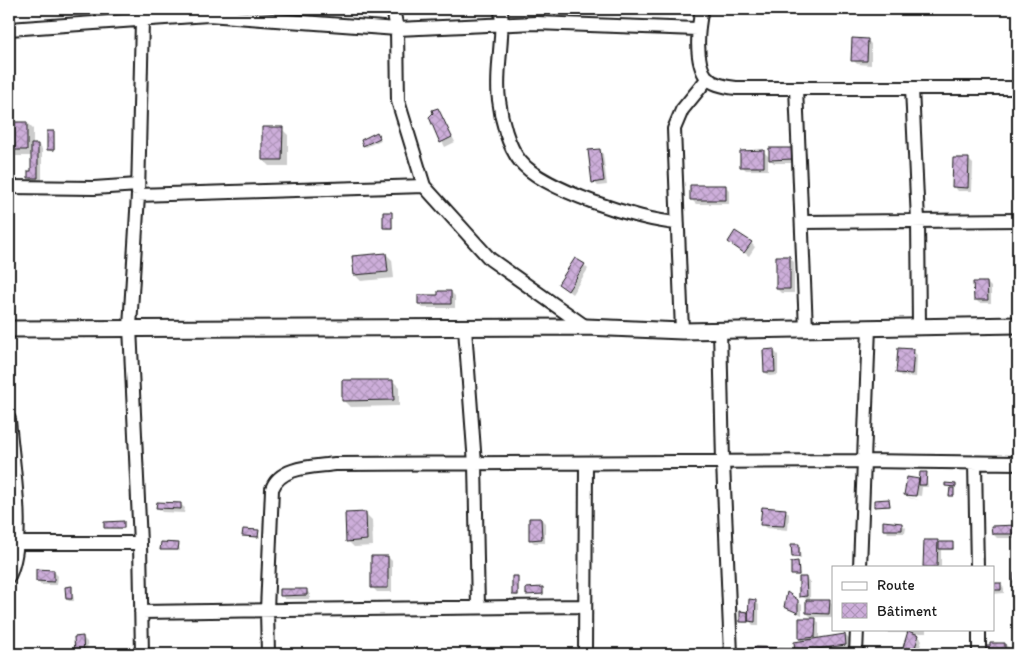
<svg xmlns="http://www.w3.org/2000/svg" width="1027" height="663" font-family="Itim,sans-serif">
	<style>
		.shadow { fill: #0003 }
		.building { fill: url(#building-cross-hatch); stroke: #1c1c1c }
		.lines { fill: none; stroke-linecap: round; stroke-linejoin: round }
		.minor-casing { stroke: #1c1c1c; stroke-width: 16 }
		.tertiary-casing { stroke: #1c1c1c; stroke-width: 19 }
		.minor { stroke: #fff; stroke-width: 12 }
		.tertiary { stroke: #fff; stroke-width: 15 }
	</style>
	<defs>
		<pattern id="building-cross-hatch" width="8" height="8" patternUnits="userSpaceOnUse" patternTransform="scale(1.25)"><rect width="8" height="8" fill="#cdaeda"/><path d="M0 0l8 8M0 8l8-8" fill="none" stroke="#af95ba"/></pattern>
	</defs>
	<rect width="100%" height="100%" fill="#fff"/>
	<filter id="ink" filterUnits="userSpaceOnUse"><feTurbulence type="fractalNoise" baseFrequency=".02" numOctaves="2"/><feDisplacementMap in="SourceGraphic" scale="10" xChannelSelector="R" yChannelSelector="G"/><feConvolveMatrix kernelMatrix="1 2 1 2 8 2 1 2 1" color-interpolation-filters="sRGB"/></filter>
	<g filter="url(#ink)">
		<path class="shadow" d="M867 40 871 44V65L857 64 853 60Z
			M438 109 455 142 445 147 430 117Z
			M9 123H27L33 129V145H38L42 149V181H33L29 177 33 172V156H9Z
			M282 129 288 135V166H269L263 160Z
			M54 132 55 151H50L49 149Z
			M378 135 381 140 366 147 364 145Z
			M793 149 797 163H774L768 157V170H746L742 166 764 152 770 158Z
			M599 150 603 154 607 185 598 186 594 182Z
			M969 160 973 164 972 191H958L954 186Z
			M725 186 729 190V204H696L692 200Z
			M391 213 393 229H386L384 228Z
			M729 242 751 243 755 247 749 256Z
			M386 254 392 260 394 278 361 281 355 275 353 257Z
			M790 258 794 262V293H781L777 289Z
			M584 265 588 269 572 294 560 284Z
			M987 283 991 287V303H979L975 299Z
			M451 292 455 296V308H423L419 304Z
			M774 351 778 355V375L769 376 765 372Z
			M913 351 917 355 916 377 901 376 897 372Z
			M393 381 399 387V406L350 407 343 400Z
			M926 474 928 487H922L921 496 908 494V497L920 500 909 498 905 494 918 480 921 483Z
			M889 500 891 507H876Z
			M180 504 185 508 184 513 162 512 158 508Z
			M785 510 789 514 788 530 766 528 762 524Z
			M365 513 372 520 373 546 354 547 348 541Z
			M541 519 545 523V543H534L530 539Z
			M123 522 125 529 106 528Z
			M902 524 906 528 905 533H888L884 529Z
			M993 527H1018V538H997L993 534Z
			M258 531 260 538 244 535Z
			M937 541 939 543H953L954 550H941V567H925Z
			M178 544 180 551 162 549Z
			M799 545 801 558H795L793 556Z
			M388 557 392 561V592H377L373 588Z
			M798 563 799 564 800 578H806L810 582V601H829L833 605V617H813L819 623V639L845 635 849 639V649L809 654H799L796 651 803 642 800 639 813 619 807 613 808 600 800 596V576L793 575Z
			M54 572 58 576 57 585H41L37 581Z
			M517 577 519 596H515L513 594Z
			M993 583 1000 584 1004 588V593L993 594Z
			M72 588 74 601H69L67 599Z
			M542 588 544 595 528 594Z
			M306 590 310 594V599H285L281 595Z
			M755 601 759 605V625H753L749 620V623H743L741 621 747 613 750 615Z
			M797 601 802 605V615L786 607Z
			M883 629H926V633H916L922 640 918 654H902L908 633H887Z
			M75 638H83L87 642 88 654H76Z
			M1005 644 1009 648V654H983L991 647Z
			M756 648 791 649 795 654H756Z
			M376 649H387L391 654H376Z"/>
		<path class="building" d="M852 38 868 39 867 61H851Z
			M438 108 452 137 440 143 429 117 433 113 432 110Z
			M9 122H27V150H9Z
			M262 127H283L282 160H262Z
			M47 131H54V150H47Z
			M377 132 380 138 363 146 361 140Z
			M31 144H38V178H28V171H31Z
			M769 148H793V159L769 160Z
			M600 149 604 181 592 183 588 150Z
			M764 150V167H740V151Z
			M953 158H969L968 188 952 187Z
			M690 185H726V200H690Z
			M383 212H392V228H383Z
			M735 231 752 242 744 253 728 242Z
			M386 253 388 272 354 275 352 256Z
			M776 256H790V289H776Z
			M575 258 585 264 568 291 558 284Z
			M973 282H987L988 300H974Z
			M438 291H451V304H418V295H438Z
			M898 348 914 349 912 374 896 373Z
			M774 349 775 372H764L763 350Z
			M342 380H393L394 400 342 401Z
			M920 472H927L926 485H919Z
			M907 477 919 479 916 496 904 495Z
			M945 483 956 484V487L945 486Z
			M950 488H954V496H949Z
			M889 499 890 506 874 507V500Z
			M157 502 181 503V509L156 508Z
			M762 507 786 509 784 526 760 525Z
			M366 512 367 540 346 542 345 513Z
			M529 518H541L542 539 529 540Z
			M124 521V528H104V522Z
			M883 521 902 523V530H883Z
			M1018 525V534H992L991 526Z
			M243 529 259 530 258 537 242 536Z
			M924 540H938L937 567H923Z
			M161 542 179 543 178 550H160Z
			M939 542H953V549H939Z
			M791 544H799V557H792Z
			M371 556H388V588H371Z
			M798 561 799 575H791V562Z
			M1018 565V588H1013L1014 573H1018Z
			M36 569 54 570V582L36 581Z
			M512 576H518V595H512Z
			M799 577H806L807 596 799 597Z
			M993 583H1001V590H993Z
			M72 586V599H66L65 587Z
			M543 587V594L526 595V588Z
			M280 589H307V595L280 596Z
			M787 592 798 600V613L784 607Z
			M749 599 756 600 755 622 748 621Z
			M806 600H830L829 614 806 613Z
			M740 611 748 612V622H740Z
			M799 618H816L815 637 799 639Z
			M908 631 919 635 913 654H901Z
			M845 634 846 645 795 652 794 642Z
			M83 636 84 654H75L74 637Z
			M990 643H1005V654H981L982 646H990Z
			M754 647 791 648V654H755Z
			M374 648H387V654H374Z"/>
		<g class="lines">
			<defs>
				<path id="minor" d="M393 9 397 29 398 101 424 186 490 259 586 327
					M501 9C504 39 495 73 499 100 501 119 508 146 520 161 543 190 641 221 677 223
					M702 9C698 27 694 62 707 78 714 85 727 87 736 88H1018
					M9 29 208 15 397 29 536 23 697 29
					M796 88 806 329
					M912 88 918 221 919 325
					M9 187 94 188 138 185
					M138 195 424 186
					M803 222 1018 220
					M465 329 475 464 478 607
					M720 329 723 462 731 654
					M682 331 674 129 682 110 708 78
					M9 419C12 463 27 537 9 576
					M975 463 977 567
					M16 543H140
					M860 567 869 327
					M141 612 585 606
					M979 629V654
					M142 654 140 543 130 327 138 195 142 20
					M268 654 267 610 272 489C280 466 314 467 335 464L864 461 1018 463
					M585 654 586 463
					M856 654 857 629"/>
				<path id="tertiary" d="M9 329 586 327 682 331 1018 325"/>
			</defs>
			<use href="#minor" class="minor-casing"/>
			<use href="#tertiary" class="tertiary-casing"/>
			<use href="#minor" class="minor"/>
			<use href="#tertiary" class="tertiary"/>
		</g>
	</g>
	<rect width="1027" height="663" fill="none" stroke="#fff" stroke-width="30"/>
	<rect x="15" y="15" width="997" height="633" fill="none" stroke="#1c1c1c" stroke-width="2" filter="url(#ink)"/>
	<rect x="832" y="566" width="162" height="65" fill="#ffffff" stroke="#a4a4a4"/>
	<rect x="842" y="582" width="25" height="8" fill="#ffffff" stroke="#a4a4a4"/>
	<text x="877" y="590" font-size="15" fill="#1c1c1c">Route</text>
	<rect x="842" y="603" width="25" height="15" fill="url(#building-cross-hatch)" stroke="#a4a4a4"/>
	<text x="877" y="616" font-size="15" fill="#1c1c1c">Bâtiment</text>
</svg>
